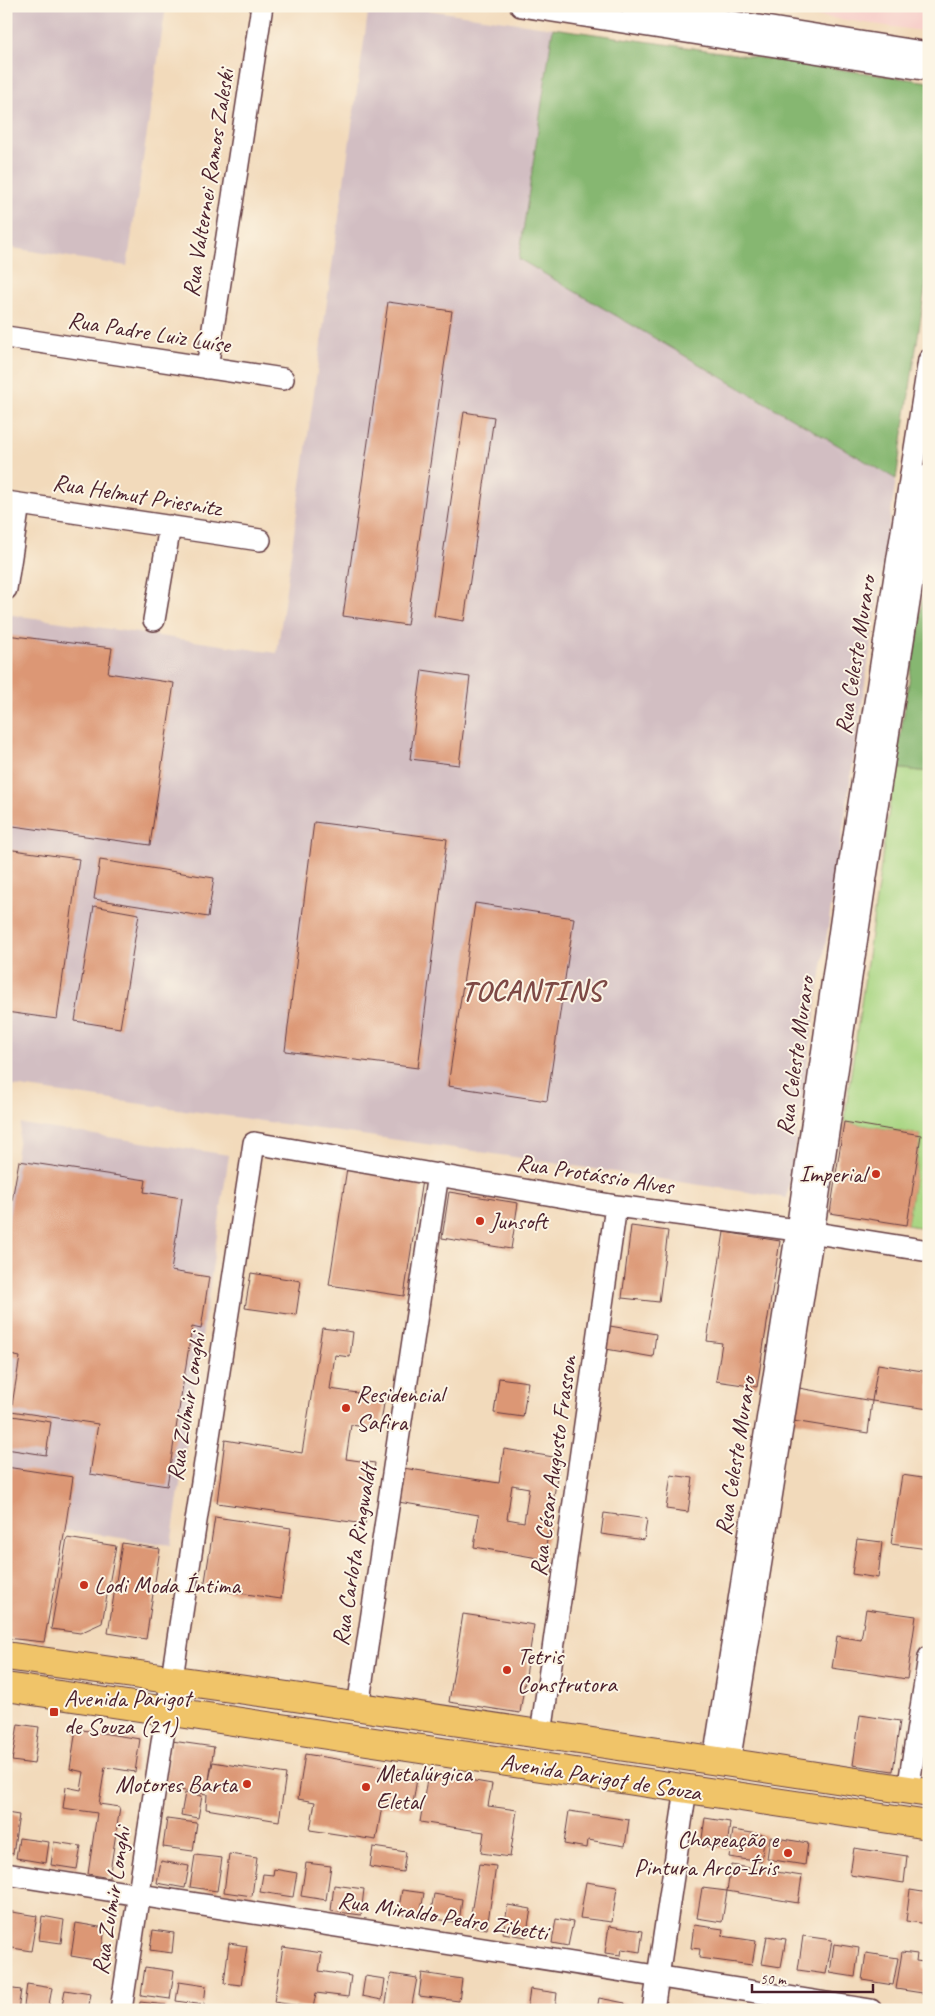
<svg xmlns="http://www.w3.org/2000/svg" width="935" height="2016" font-family="Caveat,sans-serif">
	<style>
		.built { fill: #f7d0cb }
		.industrial { fill: #d2bec2 }
		.green { fill: #a9d683; stroke: #7a7a57 }
		.forest { fill: #86b771; stroke: #686b4e }
		.building { fill: #dc9775; fill-rule: evenodd }
		.lines { fill: none; stroke-linecap: round; stroke-linejoin: round }
		.minor-casing { stroke: #633b41; stroke-width: 24 }
		.major-casing { stroke: #633b41; stroke-width: 30 }
		.minor { stroke: #fff; stroke-width: 21 }
		.major { stroke: #f0c469; stroke-width: 28 }
		.poi-dot { fill: #c8321e; stroke: #fcf5e5; stroke-width: 2 }
		.labels { text-anchor: middle; dominant-baseline: central; stroke-width: 4; stroke-linejoin: round; paint-order: stroke }
		.street-label { font-size: 24px; fill: #4a1f2b; stroke: #fcf5e5 }
		.poi-label { font-size: 24px; fill: #4a1f2b; stroke: #fcf5e5; text-anchor: start }
		.district-label { font-size: 29px; font-weight: bold; letter-spacing: 1px; fill: #7d4945; stroke: #fcf5e5 }
	</style>
	<rect width="100%" height="100%" fill="#fcf5e5"/>
	<filter id="ink" filterUnits="userSpaceOnUse"><feTurbulence type="fractalNoise" baseFrequency=".02" numOctaves="2"/><feDisplacementMap in="SourceGraphic" scale="10" xChannelSelector="R" yChannelSelector="G"/><feConvolveMatrix kernelMatrix="1 2 1 2 8 2 1 2 1" color-interpolation-filters="sRGB"/></filter>
	<filter id="wash" filterUnits="userSpaceOnUse"><feTurbulence type="fractalNoise" baseFrequency=".0096" numOctaves="4" result="noise"/><feDisplacementMap in="SourceGraphic" scale="20" xChannelSelector="R" yChannelSelector="G"/><feGaussianBlur stdDeviation="1.12" result="paint"/><feColorMatrix in="noise" values="0 0 0 0 0 0 0 0 0 0 0 0 0 0 0 0 0 1.4 0 .05"/><feComposite in="paint" operator="in"/></filter>
	<g filter="url(#wash)">
		<rect width="100%" height="100%" fill="#f2dabb"/>
		<path class="built" d="M747 6H929V32Z"/>
		<path class="industrial" d="M6 6H166L127 266 6 247Z
			M369 6H400L553 28 519 259 896 479 787 1198 447 1147 6 1085V614L277 653Z
			M21 1124 229 1155 171 1545 65 1530 73 1477 6 1467V1222Z"/>
		<path class="green" d="M895 768 929 772V1229L907 1225 921 1135 844 1122Z"/>
		<path class="forest" d="M553 28 929 82V264L896 479 519 259Z
			M929 558V772L895 768Z"/>
		<g id="blocks">
			<path class="building" d="M388 302 452 311 407 625 343 616Z
				M464 412 494 417 464 621 434 616Z
				M6 635 112 648 108 673 174 683 150 845 6 825Z
				M422 670 470 677 459 765 410 759Z
				M314 822 447 839 418 1068 285 1051Z
				M6 849 79 859 57 1019 6 1012Z
				M100 860 214 878 208 917 94 899Z
				M475 903 574 918 547 1101 448 1086Z
				M94 906 139 914 120 1028 75 1021Z
				M844 1122 921 1135 907 1225 830 1213Z
				M19 1161 146 1180 144 1192 182 1198 171 1271 209 1277 201 1329 192 1327 167 1486 90 1474 98 1424 11 1411 20 1357 6 1354V1234Z
				M347 1168 422 1180 404 1296 329 1285Z
				M449 1192 518 1203 511 1249 442 1238Z
				M631 1226 668 1231 659 1302 622 1298Z
				M724 1232 780 1241 757 1387 716 1381 722 1343 707 1341Z
				M251 1273 301 1281 296 1315 245 1308Z
				M610 1326 656 1334 653 1357 606 1349Z
				M322 1328 353 1332 350 1357 335 1355 330 1389 385 1397 380 1429 351 1425 346 1459 375 1463 365 1524 217 1503 225 1440 302 1453Z
				M878 1364 929 1372V1409L872 1401Z
				M499 1378 528 1382 523 1417 494 1413Z
				M799 1388 872 1401 868 1433 793 1421Z
				M6 1415 51 1422 46 1455 6 1449Z
				M504 1449 560 1458 544 1559 474 1547 479 1515 398 1502 403 1468 499 1483ZM512 1485 529 1488 524 1522 507 1519Z
				M6 1467 73 1477 65 1530 44 1642 6 1638Z
				M671 1475 693 1478 688 1512 666 1509Z
				M902 1475 929 1479 928 1549 891 1544Z
				M604 1513 647 1519 644 1540 601 1534Z
				M215 1517 291 1528 281 1599 204 1588Z
				M67 1538 116 1546 102 1623 80 1633 51 1629Z
				M857 1539 882 1542 878 1578 852 1574Z
				M122 1543 160 1549 146 1639 108 1633Z
				M866 1609 916 1616 907 1679 832 1668 837 1636 861 1640Z
				M463 1614 534 1625 520 1713 449 1702Z
				M6 1715H12L8 1741 6 1740Z
				M860 1715 900 1721 893 1771 853 1765Z
				M18 1724 39 1727 34 1764 12 1761Z
				M76 1729 140 1739 135 1772 105 1767 99 1804 120 1807 109 1878 88 1874 97 1813 63 1808 66 1787 81 1790 84 1772 70 1769Z
				M172 1741 214 1747 209 1780 213 1762 286 1774 279 1821 206 1809 207 1794 165 1788Z
				M305 1754 418 1772 412 1810 382 1806 376 1840 310 1830 315 1802 298 1799Z
				M428 1773 492 1784 488 1806 517 1810 510 1857 481 1853 484 1832 420 1822Z
				M185 1793 202 1796 198 1818 181 1815Z
				M569 1811 629 1820 625 1846 588 1840 587 1848 564 1844Z
				M6 1813 19 1815 13 1854 6 1852Z
				M705 1818 730 1822 727 1849 701 1845Z
				M167 1819 197 1823 193 1851 163 1847Z
				M733 1830 765 1835 761 1862 729 1857Z
				M770 1837 808 1843 805 1865 767 1859Z
				M19 1838 49 1842 46 1863 16 1858Z
				M54 1842 81 1846 77 1869 51 1865Z
				M373 1847 406 1852 403 1872 370 1867Z
				M854 1848 907 1856 904 1883 850 1875Z
				M229 1854 257 1858 252 1896 224 1892Z
				M195 1855 222 1858 217 1891 190 1887Z
				M161 1861 189 1866 185 1888 157 1883Z
				M306 1863 331 1866 326 1900 301 1896Z
				M479 1864 496 1866 487 1929 469 1926Z
				M731 1865 802 1876 798 1903 727 1891Z
				M274 1869 297 1873 293 1897 260 1892 263 1874 273 1875Z
				M586 1882 617 1887 612 1922 580 1918Z
				M334 1885 364 1889 361 1915 331 1911Z
				M702 1888 727 1891 722 1922 697 1918Z
				M402 1890 424 1893 420 1917 398 1913Z
				M910 1890 929 1893V1924L906 1921Z
				M434 1894 462 1899 459 1923 430 1918Z
				M508 1905 531 1909 526 1937 503 1933Z
				M6 1911 37 1916 31 1951 6 1947Z
				M42 1916 64 1920 61 1943 39 1940Z
				M556 1919 573 1922 568 1946 552 1943Z
				M76 1923 105 1928 100 1961 71 1956Z
				M694 1925 723 1929 722 1936 756 1941 752 1965 699 1958 700 1949 691 1948Z
				M609 1926 643 1931 640 1952 622 1949 621 1955 605 1953Z
				M153 1930 174 1933 172 1953 150 1950Z
				M767 1936 786 1939 781 1967 762 1964Z
				M803 1936 832 1940 826 1974 798 1970Z
				M229 1943 247 1946 241 1985 224 1983Z
				M834 1944 859 1948 855 1977 830 1973Z
				M283 1947 322 1953 319 1971 351 1976 348 1997 316 1993 313 2008 274 2002Z
				M902 1952 917 1954 916 1961 924 1962 923 1969 929 1970V1994L896 1989Z
				M866 1953 898 1958 893 1985 862 1980Z
				M145 1967 174 1971 170 1999 141 1995Z
				M422 1973 462 1979 459 2001 419 1996Z
				M391 1974 417 1978 411 2010 385 2008Z
				M365 1976 385 1979 382 2000 362 1996Z
				M179 1982 206 1986 204 2005 176 2001Z
				M27 1984 52 1988 48 2010 24 2006Z
				M6 1988 21 1990 18 2010H6Z
				M530 1989 557 1993 555 2010H527Z
				M65 1990 91 1994 88 2010H61Z
				M599 1998 625 2003 624 2010H597Z
				M140 2002 166 2005 165 2010H139Z"/>
		</g>
	</g>
	<g filter="url(#ink)">
		<use href="#blocks" fill-opacity="0" stroke="#633b41" stroke-width="1"/>
		<g class="lines">
			<defs>
				<path id="minor" d="M521 6 929 70
					M632 6 929 53
					M6 337 283 379
					M207 368 262 6
					M6 502 260 540
					M6 589 19 504
					M154 620 170 526
					M358 1707 438 1174
					M541 1734 616 1206
					M714 1760 797 1230 847 880 929 360
					M729 1763 813 1233 865 883 929 475
					M908 1790 929 1657
					M6 1874 871 2010
					M121 2010 254 1143 616 1206 797 1230 929 1251
					M653 2010 686 1789"/>
				<path id="major" d="M6 1656 281 1695 929 1793
					M6 1687 929 1825"/>
			</defs>
			<use href="#minor" class="minor-casing"/>
			<use href="#major" class="major-casing"/>
			<use href="#minor" class="minor"/>
			<use href="#major" class="major"/>
		</g>
	</g>
	<g class="poi-dot">
		<circle cx="876" cy="1174" r="5"/>
		<circle cx="480" cy="1221" r="5"/>
		<circle cx="346" cy="1408" r="5"/>
		<circle cx="84" cy="1585" r="5"/>
		<circle cx="507" cy="1670" r="5"/>
		<rect x="49" y="1707" width="10" height="10" rx="2.5"/>
		<circle cx="247" cy="1784" r="5"/>
		<circle cx="366" cy="1787" r="5"/>
		<circle cx="788" cy="1853" r="5"/>
	</g>
	<g class="labels">
		<g class="street-label">
			<text transform="translate(208 183) rotate(-81)">Rua Valternei Ramos Zaleski</text>
			<text transform="translate(149 332) rotate(9)">Rua Padre Luiz Luíse</text>
			<text transform="translate(137 495) rotate(9)">Rua Helmut Priesnitz</text>
			<text transform="translate(855 655) rotate(-81)">Rua Celeste Muraro</text>
			<text transform="translate(795 1056) rotate(-82)">Rua Celeste Muraro</text>
			<text transform="translate(595 1174) rotate(9)">Rua Protássio Alves</text>
			<text transform="translate(186 1407) rotate(-81)">Rua Zulmir Longhi</text>
			<text transform="translate(735 1456) rotate(-81)">Rua Celeste Muraro</text>
			<text transform="translate(553 1466) rotate(-82)">Rua César Augusto Frasson</text>
			<text transform="translate(354 1555) rotate(-81)">Rua Carlota Ringwaldt</text>
			<text transform="translate(601 1777) rotate(9)">Avenida Parigot de Souza</text>
			<text transform="translate(111 1901) rotate(-81)">Rua Zulmir Longhi</text>
			<text transform="translate(443 1916) rotate(9)">Rua Miraldo Pedro Zibetti</text>
		</g>
		<g class="poi-label">
			<text x="866" y="1174" text-anchor="end">Imperial</text>
			<text x="490" y="1221">Junsoft</text>
			<text x="356" y="1394">Residencial<tspan x="356" dy="28">Safira</tspan></text>
			<text x="94" y="1585">Lodi Moda Íntima</text>
			<text x="517" y="1656">Tetris<tspan x="517" dy="28">Construtora</tspan></text>
			<text x="64" y="1698">Avenida Parigot<tspan x="64" dy="28">de Souza (21)</tspan></text>
			<text x="376" y="1773">Metalúrgica<tspan x="376" dy="28">Eletal</tspan></text>
			<text x="237" y="1784" text-anchor="end">Motores Barta</text>
			<text x="778" y="1839" text-anchor="end">Chapeação e<tspan x="778" dy="28">Pintura Arco-Íris</tspan></text>
		</g>
		<g class="district-label">
			<text x="532" y="990">TOCANTINS</text>
		</g>
	</g>
	<rect width="935" height="2016" fill="none" stroke="#fcf5e5" stroke-width="25"/>
	<path d="M752 1984v8h121v-8" fill="none" stroke="#4a1f2b" stroke-width="2.5"/>
	<text x="760" y="1984" font-size="15" fill="#4a1f2b" stroke="#fcf5e5" stroke-width="4" paint-order="stroke">50 m</text>
</svg>
